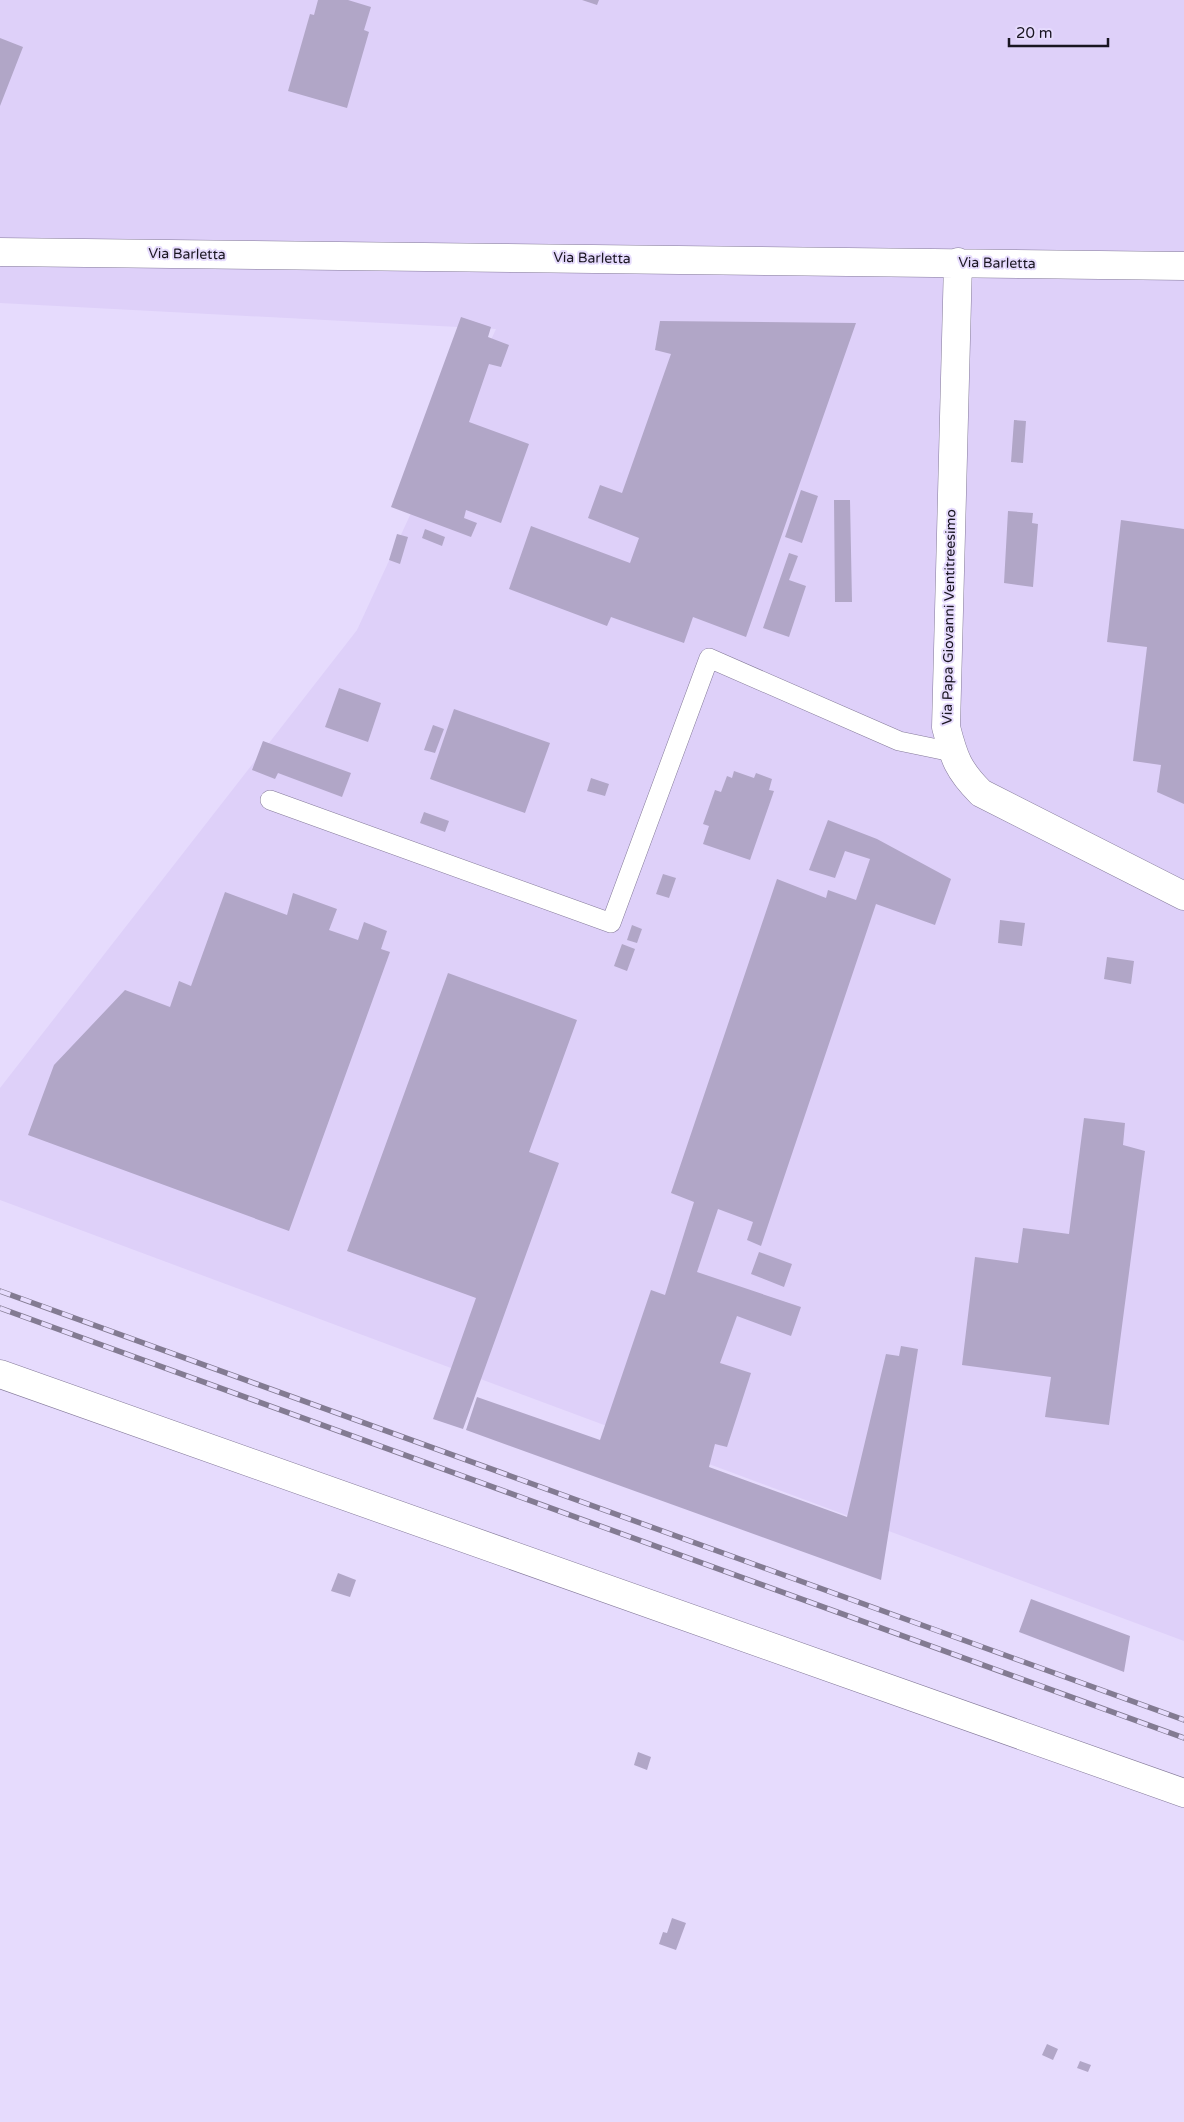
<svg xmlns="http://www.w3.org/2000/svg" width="1184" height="2122" font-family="'Varela Round',sans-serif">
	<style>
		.built { fill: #ded0f9 }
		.building { fill: #b1a6c7 }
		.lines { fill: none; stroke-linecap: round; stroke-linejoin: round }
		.lane-casing { stroke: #847a99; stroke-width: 20 }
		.street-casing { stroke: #847a99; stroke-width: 29 }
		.secondary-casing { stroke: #847a99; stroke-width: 29 }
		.lane { stroke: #fff; stroke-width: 19 }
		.street { stroke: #fff; stroke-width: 28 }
		.secondary { stroke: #fff; stroke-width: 28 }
		.rail-casing { stroke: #837b92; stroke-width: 5.5 }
		.rail { stroke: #e6dbfd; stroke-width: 4; stroke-dasharray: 11; stroke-linecap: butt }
		.labels { text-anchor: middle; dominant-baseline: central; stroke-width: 4; stroke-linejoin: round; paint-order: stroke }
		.street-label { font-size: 14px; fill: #191521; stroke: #e6dbfd }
	</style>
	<rect width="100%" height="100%" fill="#e6dbfd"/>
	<path class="built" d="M0 0H1184V1641L0 1200V1088L357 630 496 329 0 303Z"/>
	<path class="building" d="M318 0H348L371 7 364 30 369 32 347 108 288 91 310 14 314 15Z
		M582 0H599L597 5Z
		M0 38 23 47 0 106Z
		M461 317 491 327 488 337 509 345 501 367 489 364 469 422 529 444 501 523 466 510 464 518 477 523 471 537 391 507Z
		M660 321 856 323 746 637 693 617 684 643 611 617 607 626 509 589 531 526 630 563 639 538 588 518 600 485 622 493 671 354 655 350Z
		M1014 420 1026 421 1023 463 1011 462Z
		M801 490 818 496 802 543 785 537Z
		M834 500H850L852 602H835Z
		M1008 511 1033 513 1032 523 1038 524 1033 587 1004 583Z
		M1121 520 1184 529V804L1157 792 1161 765 1133 761 1147 647 1107 642Z
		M425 529 445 537 442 546 422 538Z
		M397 534 408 537 400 564 389 560Z
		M789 553 798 556 789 580 806 586 789 637 763 628Z
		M339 688 381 703 368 742 325 727Z
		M454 709 550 743 525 813 430 779Z
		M433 725 444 729 435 753 424 750Z
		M263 741 351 773 342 797 278 773 275 779 252 770Z
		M734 771 754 778 756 773 772 779 769 790 774 791 750 860 703 844 709 826 703 824 715 790 721 792 727 776 732 778Z
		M591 778 609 784 605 796 587 791Z
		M424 812 449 821 445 832 420 823Z
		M828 820 877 839 951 879 935 925 876 904 761 1246 747 1240 753 1222 718 1209 697 1272 801 1307 791 1336 737 1316 720 1363 751 1373 727 1447 715 1444 709 1467 847 1517 886 1354 899 1356 901 1346 918 1349 881 1580 466 1430 477 1397 600 1440 651 1290 665 1295 694 1202 671 1193 777 879 826 898 828 890 856 900 870 859 845 851 835 878 809 870Z
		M663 874 676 878 669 898 656 894Z
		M225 892 287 915 293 893 337 909 329 930 358 940 364 922 387 931 381 949 390 952 289 1231 28 1135 54 1065 125 990 170 1007 179 981 191 986Z
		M1000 920 1025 923 1022 946 998 943Z
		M632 925 642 929 637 943 627 940Z
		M622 944 635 949 627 971 614 966Z
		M1107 957 1134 961 1131 984 1104 979Z
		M448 973 577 1020 529 1152 559 1163 463 1429 433 1419 476 1298 347 1251Z
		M1084 1118 1125 1123 1123 1145 1145 1151 1109 1425 1045 1417 1051 1377 962 1365 975 1257 1018 1263 1023 1228 1069 1234Z
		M759 1252 792 1264 784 1287 751 1274Z
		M338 1573 356 1580 350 1597 331 1591Z
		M1031 1599 1130 1636 1124 1672 1019 1632Z
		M638 1752 651 1757 647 1770 634 1765Z
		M672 1918 686 1923 676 1950 659 1944 663 1932 667 1933Z
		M1047 2044 1058 2049 1053 2060 1042 2055Z
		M1080 2061 1091 2065 1088 2072 1077 2068Z"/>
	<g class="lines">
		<defs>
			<path id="lane" d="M270 800 611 923 709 658 899 741 952 752"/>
			<path id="street" d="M0 1374 1184 1793"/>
			<path id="secondary" d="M0 252 1184 266
				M958 262 946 727C954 758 958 770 981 793L1184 896"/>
		</defs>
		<use href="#lane" class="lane-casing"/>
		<use href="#street" class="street-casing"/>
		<use href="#secondary" class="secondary-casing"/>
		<use href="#lane" class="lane"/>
		<use href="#street" class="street"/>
		<use href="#secondary" class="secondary"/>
		<defs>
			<path id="rail" d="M0 1291 1184 1720
				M0 1308 1184 1738"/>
		</defs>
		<use href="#rail" class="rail-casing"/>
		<use href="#rail" class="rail"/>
	</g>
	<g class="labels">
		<g class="street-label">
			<text transform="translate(187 254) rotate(1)">Via Barletta</text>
			<text transform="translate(592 258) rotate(1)">Via Barletta</text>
			<text transform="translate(997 263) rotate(1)">Via Barletta</text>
			<text transform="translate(949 617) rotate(-89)">Via Papa Giovanni Ventitreesimo</text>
		</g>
	</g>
	<path d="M1009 38v8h99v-8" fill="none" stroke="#191521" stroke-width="2.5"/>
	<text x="1016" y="38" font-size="15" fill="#191521" stroke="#e6dbfd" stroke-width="4" paint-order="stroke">20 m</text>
</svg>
